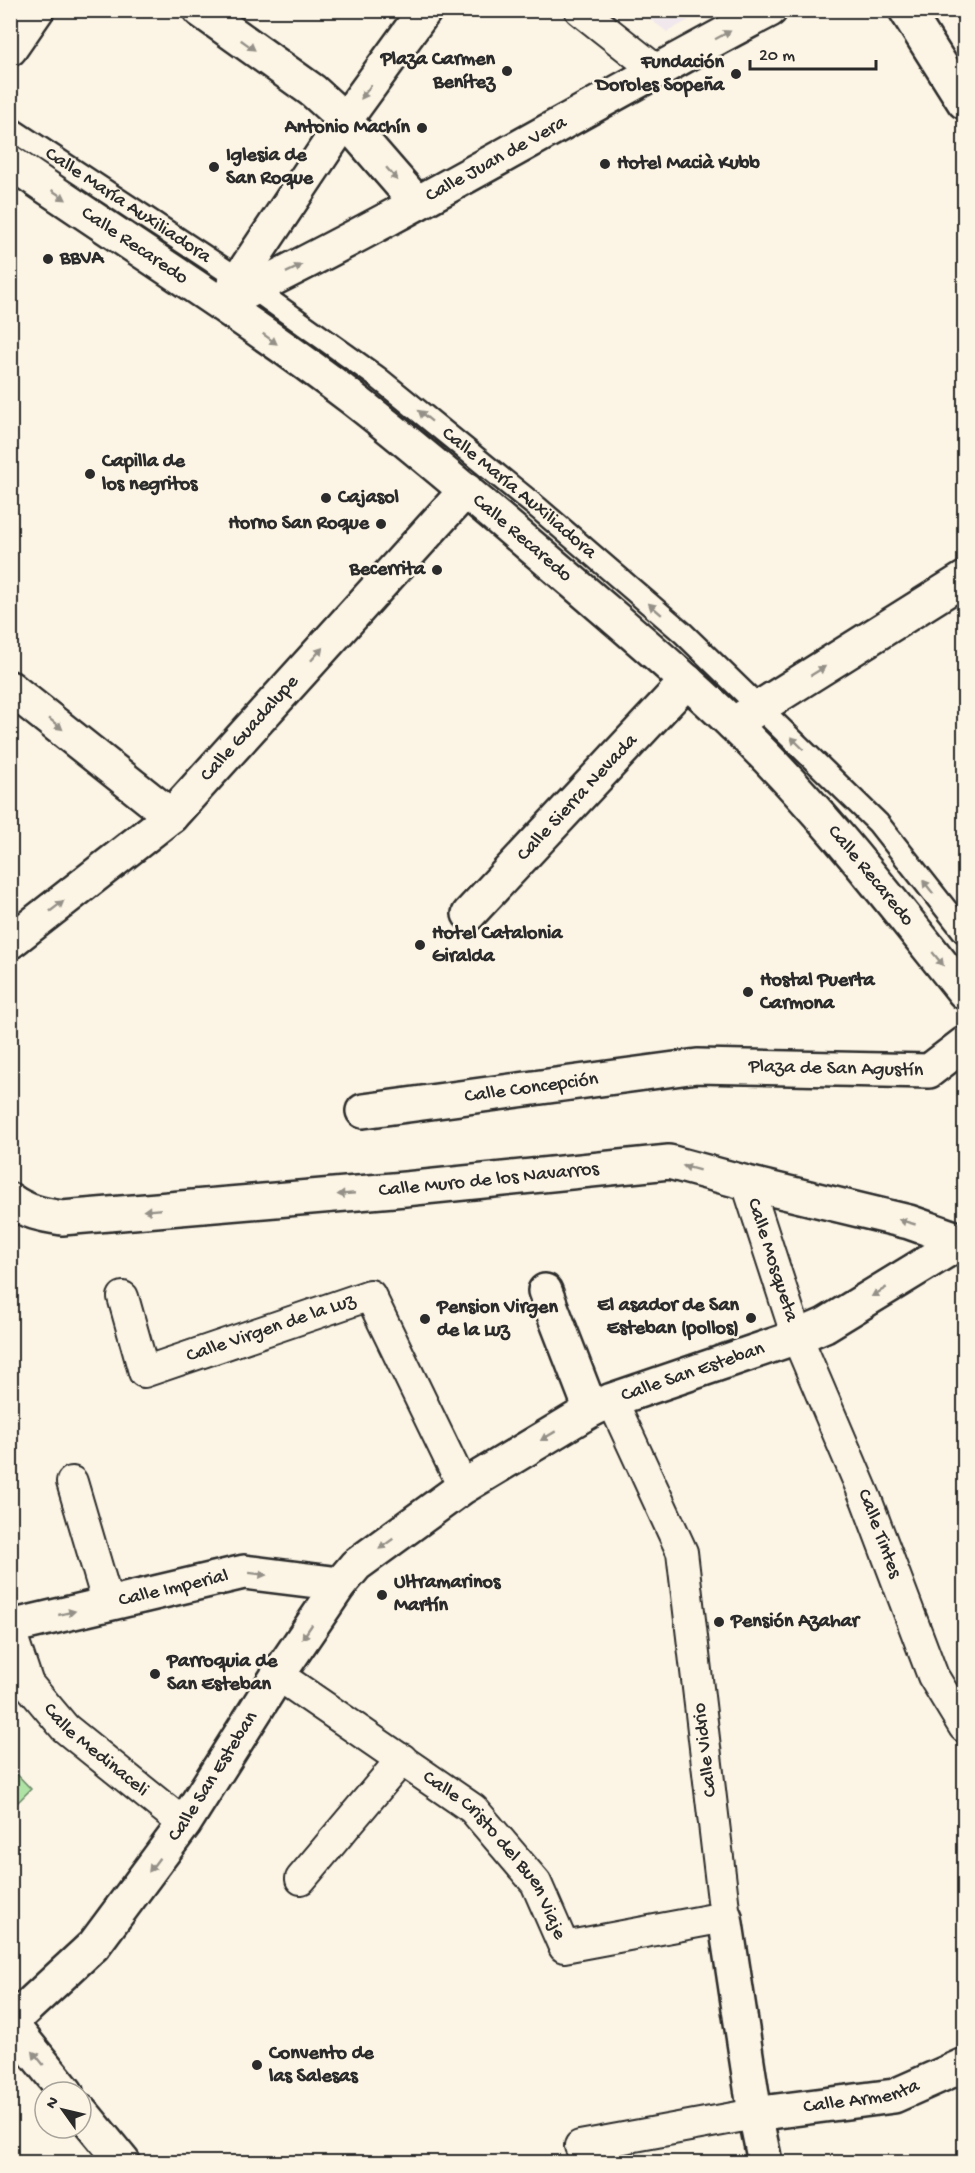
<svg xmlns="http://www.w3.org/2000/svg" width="975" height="2173" font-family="'Gochi Hand',sans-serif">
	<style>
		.built { fill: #f0e8ec }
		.green { fill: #aee3a5; stroke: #6c8768; stroke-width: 1.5 }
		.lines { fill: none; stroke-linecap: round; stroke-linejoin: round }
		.service-casing { stroke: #2b2b2b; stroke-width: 26 }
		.pedestrian-casing { stroke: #2b2b2b; stroke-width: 34 }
		.minor-casing { stroke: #2b2b2b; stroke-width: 38 }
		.primary-casing { stroke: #2b2b2b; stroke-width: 38 }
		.service { stroke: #fcf5e5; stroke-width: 21 }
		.pedestrian { stroke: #fcf5e5; stroke-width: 30 }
		.minor { stroke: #fcf5e5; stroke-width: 33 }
		.primary { stroke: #fcf5e5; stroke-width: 33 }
		.oneway { fill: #949088 }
		.poi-dot { fill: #2b2b2b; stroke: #fcf5e5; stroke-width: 2 }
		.labels { text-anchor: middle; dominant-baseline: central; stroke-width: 5; stroke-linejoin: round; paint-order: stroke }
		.poi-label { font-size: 20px; font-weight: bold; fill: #2b2b2b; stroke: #fcf5e5; text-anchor: start }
		.street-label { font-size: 20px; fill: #2b2b2b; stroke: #fcf5e5 }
	</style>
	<rect width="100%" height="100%" fill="#fcf5e5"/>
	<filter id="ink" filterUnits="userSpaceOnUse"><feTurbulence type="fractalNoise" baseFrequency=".0167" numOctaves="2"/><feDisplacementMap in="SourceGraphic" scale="12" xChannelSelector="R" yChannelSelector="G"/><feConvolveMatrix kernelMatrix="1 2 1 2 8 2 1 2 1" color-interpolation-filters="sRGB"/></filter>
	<g filter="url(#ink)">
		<path class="built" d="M639 11H705L667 32Z"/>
		<path class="green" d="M13 1770 31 1789 11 1809V1771Z"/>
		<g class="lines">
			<defs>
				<g id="service">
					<path id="s1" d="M10 128 254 289 377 377 538 508 683 633 878 823 964 932"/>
				</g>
				<g id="pedestrian">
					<path d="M580 10 656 70"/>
					<path id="s2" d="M747 1183 797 1337 866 1499 933 1676 964 1727"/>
					<path id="s3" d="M123 1297 144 1372 370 1295 463 1487"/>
					<path d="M72 1482 108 1604"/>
					<path id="s4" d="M10 1630 28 1684 65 1728 184 1824"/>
					<path id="s5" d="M278 1675 473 1809 536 1883 564 1947 725 1917 682 1552 612 1400"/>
					<path d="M301 1879 402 1759"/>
					<path d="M580 2146 755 2114"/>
				</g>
				<g id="minor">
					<path d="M200 10 313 91 345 120 417 203"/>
					<path d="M906 10 964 102"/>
					<path d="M10 49 37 10"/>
					<path d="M223 303 345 120 425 10"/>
					<path id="s6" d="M222 304C409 214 586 106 770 10"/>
					<path d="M10 688 171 816"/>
					<path d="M733 724 964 579"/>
					<path id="s7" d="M469 914 687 681"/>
					<path id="s8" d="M10 942 171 816 466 490"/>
					<path id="s9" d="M363 1111 697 1066 929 1071 964 1044"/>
					<path id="s10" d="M10 1200C26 1212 43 1215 62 1218L405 1189 669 1162 747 1183 909 1222 963 1241"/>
					<path d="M545 1291 591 1410"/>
					<path id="s11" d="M10 1627 244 1572 340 1584"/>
					<path d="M725 1917 755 2114 765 2162"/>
					<path id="s12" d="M66 2092 10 2023 94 1945 184 1824 278 1675 340 1584 356 1565 463 1487 591 1410 612 1400 797 1337 825 1325 964 1240"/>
					<path d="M81 2111 123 2162"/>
					<path id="s13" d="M755 2114 894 2096 964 2065"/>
				</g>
				<g id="primary">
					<path id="s14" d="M10 162C124 241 242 314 352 398 428 457 500 520 573 582 626 628 680 673 731 722 817 804 890 900 964 992"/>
				</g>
			</defs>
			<use href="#service" class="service-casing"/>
			<use href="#pedestrian" class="pedestrian-casing"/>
			<use href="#minor" class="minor-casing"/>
			<use href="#primary" class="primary-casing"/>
			<use href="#service" class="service"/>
			<use href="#pedestrian" class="pedestrian"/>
			<use href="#minor" class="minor"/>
			<use href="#primary" class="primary"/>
		</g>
		<defs><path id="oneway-solid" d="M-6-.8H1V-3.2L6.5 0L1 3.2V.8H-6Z" transform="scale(1.5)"/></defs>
		<g class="oneway">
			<use href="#oneway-solid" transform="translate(723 35) rotate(-28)"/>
			<use href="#oneway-solid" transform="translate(248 45) rotate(36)"/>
			<use href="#oneway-solid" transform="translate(366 92) rotate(126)"/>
			<use href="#oneway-solid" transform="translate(392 174) rotate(49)"/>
			<use href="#oneway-solid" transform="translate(59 195) rotate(34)"/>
			<use href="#oneway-solid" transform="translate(294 269) rotate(-26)"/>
			<use href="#oneway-solid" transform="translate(270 339) rotate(36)"/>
			<use href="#oneway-solid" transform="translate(425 416) rotate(-141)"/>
			<use href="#oneway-solid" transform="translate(655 609) rotate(-139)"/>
			<use href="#oneway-solid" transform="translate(317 654) rotate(-48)"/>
			<use href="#oneway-solid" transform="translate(818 671) rotate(-32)"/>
			<use href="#oneway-solid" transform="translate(56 724) rotate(39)"/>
			<use href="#oneway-solid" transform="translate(797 743) rotate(-136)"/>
			<use href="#oneway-solid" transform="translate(928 887) rotate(-128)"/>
			<use href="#oneway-solid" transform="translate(57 906) rotate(-38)"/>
			<use href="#oneway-solid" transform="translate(938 959) rotate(51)"/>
			<use href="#oneway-solid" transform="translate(691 1168) rotate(-165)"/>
			<use href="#oneway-solid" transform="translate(346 1194) rotate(175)"/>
			<use href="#oneway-solid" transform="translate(152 1210) rotate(175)"/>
			<use href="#oneway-solid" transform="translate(907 1222) rotate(-164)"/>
			<use href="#oneway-solid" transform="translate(879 1292) rotate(149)"/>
			<use href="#oneway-solid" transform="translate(548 1436) rotate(149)"/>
			<use href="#oneway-solid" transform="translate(386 1544) rotate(144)"/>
			<use href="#oneway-solid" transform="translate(258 1574) rotate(7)"/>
			<use href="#oneway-solid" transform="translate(67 1613) rotate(-13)"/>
			<use href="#oneway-solid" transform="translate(307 1632) rotate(124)"/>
			<use href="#oneway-solid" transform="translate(154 1865) rotate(127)"/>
			<use href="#oneway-solid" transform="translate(38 2058) rotate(-129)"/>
		</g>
	</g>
	<g class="poi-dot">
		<circle cx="507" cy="71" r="6"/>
		<circle cx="736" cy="74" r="6"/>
		<circle cx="422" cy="128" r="6"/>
		<circle cx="605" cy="164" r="6"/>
		<circle cx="214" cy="167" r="6"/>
		<circle cx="48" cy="259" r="6"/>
		<circle cx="90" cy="474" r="6"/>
		<circle cx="326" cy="498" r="6"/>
		<circle cx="381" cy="524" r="6"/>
		<circle cx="437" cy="570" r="6"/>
		<circle cx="420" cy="945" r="6"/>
		<circle cx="748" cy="992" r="6"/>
		<circle cx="751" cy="1318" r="6"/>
		<circle cx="425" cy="1319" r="6"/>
		<circle cx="382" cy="1595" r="6"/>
		<circle cx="719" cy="1622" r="6"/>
		<circle cx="155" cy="1674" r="6"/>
		<circle cx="257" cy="2065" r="6"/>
	</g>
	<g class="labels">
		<g class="poi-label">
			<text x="495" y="60" text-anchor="end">Plaza Carmen<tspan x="495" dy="23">Benítez</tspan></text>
			<text x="724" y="63" text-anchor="end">Fundación<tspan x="724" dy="23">Doroles Sopeña</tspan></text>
			<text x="410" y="128" text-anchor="end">Antonio Machín</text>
			<text x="226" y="156">Iglesia de<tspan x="226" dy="23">San Roque</tspan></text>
			<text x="617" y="164">Hotel Macià Kubb</text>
			<text x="60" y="259">BBVA</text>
			<text x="102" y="462">Capilla de<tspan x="102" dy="23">los negritos</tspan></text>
			<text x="338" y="498">Cajasol</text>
			<text x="369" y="524" text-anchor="end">Horno San Roque</text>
			<text x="425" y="570" text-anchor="end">Becerrita</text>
			<text x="432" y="934">Hotel Catalonia<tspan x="432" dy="23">Giralda</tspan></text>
			<text x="760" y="981">Hostal Puerta<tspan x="760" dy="23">Carmona</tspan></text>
			<text x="739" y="1306" text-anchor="end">El asador de San<tspan x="739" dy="23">Esteban (pollos)</tspan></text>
			<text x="437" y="1308">Pension Virgen<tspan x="437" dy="23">de la Luz</tspan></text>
			<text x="394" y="1583">Ultramarinos<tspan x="394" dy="23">Martín</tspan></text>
			<text x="731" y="1622">Pensión Azahar</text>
			<text x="167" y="1662">Parroquia de<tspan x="167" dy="23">San Esteban</tspan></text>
			<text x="269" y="2054">Convento de<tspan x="269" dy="23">las Salesas</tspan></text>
		</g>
		<g class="street-label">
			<text stroke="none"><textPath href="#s6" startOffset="310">Calle Juan de Vera</textPath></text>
			<text stroke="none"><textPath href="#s1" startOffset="141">Calle María Auxiliadora</textPath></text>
			<text stroke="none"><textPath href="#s14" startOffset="150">Calle Recaredo</textPath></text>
			<text stroke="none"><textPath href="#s1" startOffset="627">Calle María Auxiliadora</textPath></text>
			<text stroke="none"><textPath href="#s14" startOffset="636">Calle Recaredo</textPath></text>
			<text stroke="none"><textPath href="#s8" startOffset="322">Calle Guadalupe</textPath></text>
			<text stroke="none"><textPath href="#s7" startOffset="159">Calle Sierra Nevada</textPath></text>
			<text stroke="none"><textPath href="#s14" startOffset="1122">Calle Recaredo</textPath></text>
			<text stroke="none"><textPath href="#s9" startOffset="476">Plaza de San Agustín</textPath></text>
			<text stroke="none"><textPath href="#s9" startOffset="170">Calle Concepción</textPath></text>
			<text stroke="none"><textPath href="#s10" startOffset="484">Calle Muro de los Navarros</textPath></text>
			<text stroke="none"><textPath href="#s2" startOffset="81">Calle Mosqueta</textPath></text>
			<text stroke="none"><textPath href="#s3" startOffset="212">Calle Virgen de la Luz</textPath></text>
			<text stroke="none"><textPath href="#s12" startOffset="1056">Calle San Esteban</textPath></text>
			<text stroke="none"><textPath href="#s2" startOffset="375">Calle Tintes</textPath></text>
			<text stroke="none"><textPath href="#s11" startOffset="168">Calle Imperial</textPath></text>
			<text stroke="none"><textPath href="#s4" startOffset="152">Calle Medinaceli</textPath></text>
			<text transform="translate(706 1750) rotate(-97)">Calle Vidrio</text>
			<text stroke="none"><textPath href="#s12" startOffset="410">Calle San Esteban</textPath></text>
			<text stroke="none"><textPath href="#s5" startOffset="286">Calle Cristo del Buen Viaje</textPath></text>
			<text stroke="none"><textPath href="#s13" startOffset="108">Calle Armenta</textPath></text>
		</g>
	</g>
	<rect width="975" height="2173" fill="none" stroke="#fcf5e5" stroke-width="36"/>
	<rect x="18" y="18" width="939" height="2137" fill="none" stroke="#2b2b2b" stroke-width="2" filter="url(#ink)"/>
	<g transform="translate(63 2110) rotate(304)"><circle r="28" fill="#fcf5e5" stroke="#a8a49b" stroke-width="1.5"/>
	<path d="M0-4.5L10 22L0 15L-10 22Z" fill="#2b2b2b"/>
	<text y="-9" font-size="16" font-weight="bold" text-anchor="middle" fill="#2b2b2b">N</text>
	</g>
	<path d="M750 60v9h126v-9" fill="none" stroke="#2b2b2b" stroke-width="3"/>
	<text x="759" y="60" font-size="18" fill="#2b2b2b" stroke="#fcf5e5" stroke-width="4.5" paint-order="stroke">20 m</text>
</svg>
